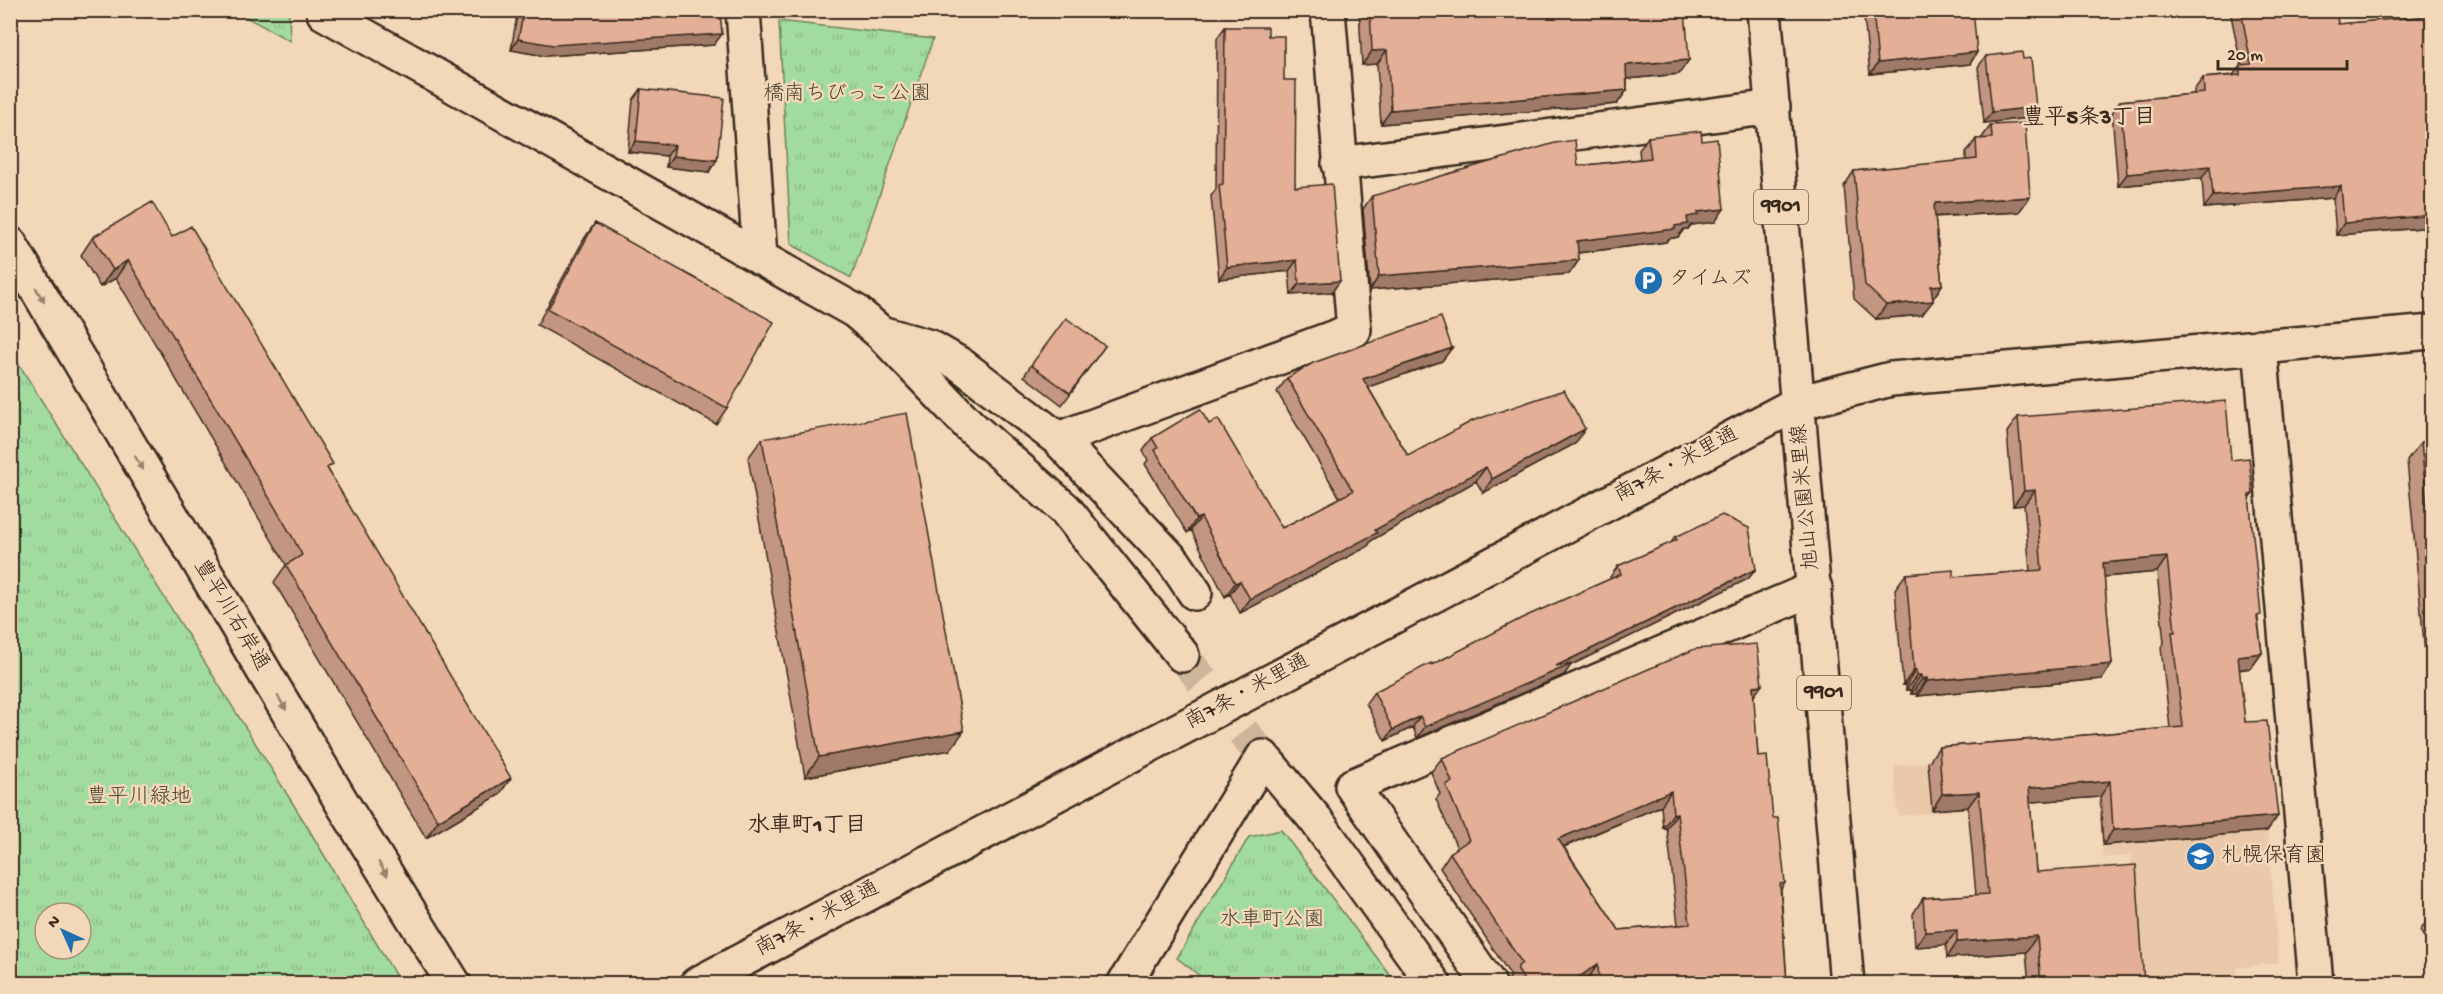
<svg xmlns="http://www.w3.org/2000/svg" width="2443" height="994" font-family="'Gochi Hand','Klee One',sans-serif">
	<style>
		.built { fill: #eac9ab }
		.grass { fill: url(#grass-tufts); stroke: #6e825e; stroke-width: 1.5; fill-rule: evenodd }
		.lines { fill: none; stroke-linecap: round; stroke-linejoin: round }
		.minor-tunnel { stroke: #cdb59a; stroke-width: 33; stroke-dasharray: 33 16; stroke-linecap: butt }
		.minor-casing { stroke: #3b2a1e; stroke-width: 38 }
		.tertiary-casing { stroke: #3b2a1e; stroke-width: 38 }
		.primary-casing { stroke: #3b2a1e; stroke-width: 38 }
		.minor { stroke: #f2d8b9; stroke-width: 33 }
		.tertiary { stroke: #f2d8b9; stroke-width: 33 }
		.primary { stroke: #f2d8b9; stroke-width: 33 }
		.wall { fill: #c39681; stroke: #3b2a1e; stroke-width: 1.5; fill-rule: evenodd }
		.shaded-wall { fill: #9f7a69; stroke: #3b2a1e; stroke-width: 1.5 }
		.building { fill: #e3af96; stroke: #3b2a1e; stroke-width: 1.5; fill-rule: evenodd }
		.oneway { fill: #96816c }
		.labels { text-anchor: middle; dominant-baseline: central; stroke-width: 5; stroke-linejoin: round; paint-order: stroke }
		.shield { fill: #f2d8b9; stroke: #725e4c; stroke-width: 1.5 }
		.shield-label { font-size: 20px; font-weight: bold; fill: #3b2a1e }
		.park-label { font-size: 21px; fill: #4a4531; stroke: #f2d8b9 }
		.poi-label { font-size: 21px; fill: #3b2a1e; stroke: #f2d8b9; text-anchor: start }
		.street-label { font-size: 21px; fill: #3b2a1e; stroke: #f2d8b9 }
		.neighbourhood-label { font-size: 22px; font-weight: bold; fill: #3b2a1e; stroke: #f2d8b9 }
	</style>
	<defs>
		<pattern id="grass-tufts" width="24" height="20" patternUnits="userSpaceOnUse" patternTransform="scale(1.5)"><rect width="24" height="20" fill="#a2db9f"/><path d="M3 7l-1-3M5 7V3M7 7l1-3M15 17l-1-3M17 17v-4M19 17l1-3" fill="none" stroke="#8cbc88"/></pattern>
	</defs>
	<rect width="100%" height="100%" fill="#f2d8b9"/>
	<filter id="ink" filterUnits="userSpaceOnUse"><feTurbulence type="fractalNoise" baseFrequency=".0167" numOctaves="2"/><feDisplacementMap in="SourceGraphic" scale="12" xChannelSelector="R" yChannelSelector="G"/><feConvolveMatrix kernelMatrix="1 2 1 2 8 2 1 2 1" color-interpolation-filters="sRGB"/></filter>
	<g filter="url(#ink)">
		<path class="built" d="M2259 731 2279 963 2237 968 2238 983H2142L2130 856 2103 858 2099 797 1898 816 1894 766Z"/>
		<path class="grass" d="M235 11H289L290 41Z
			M779 21 933 39 851 278 791 244Z
			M10 350 305 823 400 983H11ZM45 913H81V949H45Z
			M1281 830 1396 983H1209L1177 958 1249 837Z"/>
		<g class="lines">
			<path class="minor-tunnel" d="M1182 655 1263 757"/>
			<defs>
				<path id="minor" d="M323 10 324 13 855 311 882 334 970 426 1065 509 1182 655
					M743 10 760 258
					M1339 164 1773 107
					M884 334 930 347 961 365 1058 439 1174 562 1195 593
					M2260 346 2316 984
					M1798 403 1891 379 2432 332
					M1058 439 1354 330 1328 10
					M1124 984 1263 757 1316 820 1434 984
					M1489 984 1352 786 1815 588"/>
				<path id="tertiary" d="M10 244 344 806 454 984
					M697 984 1798 403"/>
				<path id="primary" d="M1764 10 1847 984"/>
			</defs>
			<use href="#minor" class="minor-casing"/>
			<use href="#tertiary" class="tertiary-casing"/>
			<use href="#primary" class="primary-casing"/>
			<use href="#minor" class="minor"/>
			<use href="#tertiary" class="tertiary"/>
			<use href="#primary" class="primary"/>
		</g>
		<path class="wall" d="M518 10H720L714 45 545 56 511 50Z
			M1359 10H1685L1679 74 1627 79V90L1617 104 1381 124 1377 64 1362 65Z
			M1869 10H1873L1977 52 1970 64 1870 74 1864 17Z
			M2221 10H2336L2338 24 2420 17 2419 10H2433V227L2336 235 2333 198 2204 208 2202 178 2118 186 2112 113 2120 101 2194 94V90L2203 78 2233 75 2241 65 2231 15Z
			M1225 27 1268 36 1284 80 1295 187 1332 292 1291 295 1289 271 1219 279 1211 196 1216 189 1217 38Z
			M1986 56 2029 118 1984 123 1978 67Z
			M641 89 709 172 666 167 667 156 628 152 633 100Z
			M1991 125 2019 212 1935 217 1942 285 1922 315 1876 319 1854 299 1844 186 1854 171 1966 161V153L1976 139H1981Z
			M1648 137 1715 222 1691 225 1688 229H1684L1678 237 1668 239 1666 242 1578 253 1579 260 1569 274 1370 290 1363 209 1372 196 1578 166 1640 159 1639 150Z
			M595 223 727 408 716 424 537 325 584 239Z
			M93 237H172L329 471 499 795 426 838 274 582 286 565 280 554 116 278 100 287 81 255Z
			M1105 346 1062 405 1024 376 1031 365Z
			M1442 361 1368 387 1408 456 1576 443 1483 493 1476 481 1372 540 1367 547 1240 613 1230 594 1225 597 1191 530 1187 533 1145 464 1148 460 1143 451 1152 438 1209 424 1282 528 1340 498 1277 392 1287 378Z
			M2018 417 2231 460 2253 494 2249 499 2258 620 2262 653 2251 668 2239 670 2245 722 2267 831 2103 845 2100 797 2030 802 2036 872 2144 984H2029L2026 952 1947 958 1946 945 1915 947 1913 914 1923 898 1976 895 1968 807 1932 810 1928 763 1939 747 2170 728 2161 647 2164 643 2157 572 2104 577 2112 664 2102 679 1917 696 1916 694H1911V690H1906V685H1903L1895 589 1906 574 1953 577 2030 571 2024 505 2013 506 2007 432Z
			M762 439 950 750 805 777 748 458Z
			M2433 441V740L2407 461 2421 442Z
			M1675 537 1756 569 1748 579 1571 665 1564 675 1417 738 1413 727 1385 741 1366 703 1374 692 1611 579 1610 577 1618 566 1671 543Z
			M1753 697 1758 757 1773 818 1785 883 1781 889 1787 984H1588V979L1581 984H1507V981L1511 976 1440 868 1450 853 1457 848 1436 799 1440 794 1431 772 1442 758ZM1661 806 1663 828H1667L1678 925 1619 930 1564 847Z
			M2433 916V951L2420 931 2428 919Z"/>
		<path class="shaded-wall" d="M406 10H457L456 13 403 15Z
			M722 34 714 45 545 56 511 50 518 39Z
			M1387 50 1377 64 1362 65 1372 51Z
			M1977 52 1970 64 1870 74 1878 63Z
			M1689 60 1679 74 1616 80 1626 65Z
			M1627 90 1617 104 1381 124 1391 110Z
			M2036 107 2029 118 1984 123 1992 112Z
			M636 141 675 145 667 156 628 152Z
			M673 156 717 160 709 172 666 167Z
			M2210 166 2202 178 2118 186 2127 174Z
			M2341 186 2333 198 2204 208 2213 196Z
			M2030 197 2019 212 1926 217 1936 203Z
			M1724 209 1715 222 1691 225 1688 229H1684L1678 237 1668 239 1666 242 1568 254 1577 241 1675 226 1687 217 1698 212Z
			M2433 215V227L2336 235 2344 223Z
			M128 260 116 278 100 287 113 270Z
			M1297 260 1289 271 1219 279 1227 267Z
			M1579 260 1569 274 1370 290 1379 276Z
			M1340 281 1332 292 1291 295 1299 284Z
			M1942 285 1932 300 1931 286Z
			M1933 301 1922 315 1876 319 1886 305Z
			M1452 348 1442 361 1354 392 1363 379Z
			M1585 429 1576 443 1483 493 1492 479Z
			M1486 467 1476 481 1372 540 1367 547 1240 613 1250 599Z
			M2035 490 2024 505 2013 506 2024 491Z
			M1201 517 1191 530 1187 533 1196 519Z
			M2167 557 2157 572 2092 578 2103 563Z
			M1756 569 1748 579 1571 665 1564 675 1417 738 1425 727 1556 666Z
			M1240 581 1230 594 1225 597 1235 583Z
			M2262 653 2251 668 2227 671 2238 656Z
			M2112 664 2102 679 1917 696 1927 681Z
			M1914 670H1916L1906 685H1903Z
			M1917 675H1921L1911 690H1906Z
			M1927 678 1916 694H1911L1922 679Z
			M1762 685 1751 700 1753 686Z
			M1420 716 1413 727 1385 741 1393 730Z
			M964 731 950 750 805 777 819 757Z
			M511 778 499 795 426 838 438 821Z
			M2110 781 2100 797 2018 803 2029 788Z
			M1671 791 1661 806 1548 853 1558 839Z
			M1979 792 1968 807 1932 810 1942 794Z
			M1677 813 1667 828H1663L1673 814Z
			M2278 816 2267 831 2103 845 2113 830Z
			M1957 930 1946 945 1915 947 1925 932Z
			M2037 936 2026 952 1947 958 1957 942Z
			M1598 964 1588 979 1581 984H1569Z"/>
		<path class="building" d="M524 10H720L722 34 553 45 518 39Z
			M1370 10H1685L1689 60 1626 65 1627 90 1391 110 1387 50 1372 51Z
			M1873 10H1973L1977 52 1878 63Z
			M2241 10H2336L2338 24 2429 16V10H2433V215L2344 223 2341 186 2213 196 2210 166 2127 174 2120 101 2204 93 2203 78 2240 75V65L2251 64Z
			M1225 27H1268V36H1284V80H1296L1295 187 1332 184 1340 281 1299 284 1297 260 1227 267 1219 185 1223 184Z
			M2022 52 2023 59 2031 58 2036 107 1992 112 1986 56Z
			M641 89 724 98 717 160 673 156 675 145 636 141Z
			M2025 123 2030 197 1936 203 1934 206 1942 285 1931 286 1933 301 1886 305 1865 285 1854 171 1977 159 1976 139 1992 138 1991 125Z
			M1701 131 1702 141 1717 139 1724 209 1698 212V215L1687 217 1688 224 1675 226V229L1577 241 1579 260 1379 276 1372 196 1555 143 1575 140 1578 166 1651 158 1648 137Z
			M152 202 172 237 191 226 333 464 327 468 511 778 438 821 286 565 302 555 292 536 128 260 113 270 93 237Z
			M595 223 774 322 727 408 548 309Z
			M1441 317 1452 348 1363 379 1408 456 1472 421 1564 390 1585 429 1492 479 1486 467 1375 530 1377 533 1250 599 1240 581 1235 583 1201 517 1196 519 1155 450 1158 448 1152 438 1200 409 1209 424 1218 419 1282 528 1353 491 1287 378 1313 363Z
			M1066 318 1105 346 1070 393 1031 365Z
			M2226 401 2231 460 2249 458 2253 494 2249 495 2261 615 2257 616 2262 653 2238 656 2245 722 2267 721 2278 816 2113 830 2110 781 2029 788 2036 872 2136 865 2144 984H2041L2037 936 1957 942V930L1925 932 1923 898 1988 894 1979 792 1942 794 1939 747 2183 727 2172 632H2175L2167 557 2103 563 2112 664 1927 681V678L1922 679 1921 675H1917L1916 670H1914L1906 574 1953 570V577L2042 570 2035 490 2024 491 2018 417Z
			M907 413 964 731 819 757 762 439Z
			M2433 441V569L2421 442Z
			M1722 515 1749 528 1756 569 1556 666 1572 664 1425 727 1420 716 1393 730 1374 692 1431 663 1432 665 1522 618 1621 574 1618 566 1677 540 1675 537Z
			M1757 644 1762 685 1753 686 1758 757 1767 756 1773 818H1778L1785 883 1780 884 1787 984H1599L1598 964 1569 984H1526L1518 970V966L1522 963 1450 853 1469 840 1446 785 1452 782 1442 758 1695 649ZM1671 791 1673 814 1677 813 1690 924 1619 930 1558 839Z
			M2433 916V927L2428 919Z
			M2287 977V984H2215Z"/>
		<defs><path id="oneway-solid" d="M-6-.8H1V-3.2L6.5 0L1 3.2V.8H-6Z" transform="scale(1.5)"/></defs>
		<g class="oneway">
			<use href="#oneway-solid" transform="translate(40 295) rotate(60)"/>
			<use href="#oneway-solid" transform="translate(139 463) rotate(59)"/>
			<use href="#oneway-solid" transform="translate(282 703) rotate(59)"/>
			<use href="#oneway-solid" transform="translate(383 869) rotate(58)"/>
		</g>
	</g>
	<defs>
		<symbol id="parking-disc" viewBox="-11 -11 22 22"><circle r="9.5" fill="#1f6fb2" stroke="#f2d8b9"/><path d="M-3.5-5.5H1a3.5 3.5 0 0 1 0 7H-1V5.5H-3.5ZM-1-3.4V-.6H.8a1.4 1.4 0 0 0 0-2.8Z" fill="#fff"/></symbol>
		<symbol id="school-disc" viewBox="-11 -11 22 22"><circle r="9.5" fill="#1f6fb2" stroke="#f2d8b9"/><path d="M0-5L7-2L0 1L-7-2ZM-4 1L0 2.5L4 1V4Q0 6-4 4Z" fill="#fff"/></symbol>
	</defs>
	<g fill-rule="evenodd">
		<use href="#parking-disc" x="1632" y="264" width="33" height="33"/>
		<use href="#school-disc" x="2184" y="840" width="33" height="33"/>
	</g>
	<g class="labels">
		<g class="shield">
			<rect x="1754" y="190" width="54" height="34" rx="4.5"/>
			<rect x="1797" y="676" width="54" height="34" rx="4.5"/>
		</g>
		<g class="shield-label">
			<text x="1781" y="207">9901</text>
			<text x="1824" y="693">9901</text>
		</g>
		<g class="park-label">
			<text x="847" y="95">橋南ちびっこ公園</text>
			<text x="139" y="798">豊平川緑地</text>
			<text x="1272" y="921">水車町公園</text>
		</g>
		<g class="poi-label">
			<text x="1669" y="280">タイムズ</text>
			<text x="2221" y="857">札幌保育園</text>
		</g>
		<g class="street-label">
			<text transform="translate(1677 466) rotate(-28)">南7条・米里通</text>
			<text transform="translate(1807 497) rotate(-95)">旭山公園米里線</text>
			<text transform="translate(230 616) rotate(59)">豊平川右岸通</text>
			<text transform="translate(1248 693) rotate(-28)">南7条・米里通</text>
			<text transform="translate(818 920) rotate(-28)">南7条・米里通</text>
		</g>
		<g class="neighbourhood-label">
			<text x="2089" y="119">豊平5条3丁目</text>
			<text x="807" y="827">水車町1丁目</text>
		</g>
	</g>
	<rect width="2443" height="994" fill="none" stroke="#f2d8b9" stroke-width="36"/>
	<rect x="18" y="18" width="2407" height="958" fill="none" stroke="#3b2a1e" stroke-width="2" filter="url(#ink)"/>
	<g transform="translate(63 931) rotate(315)"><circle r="28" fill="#f2d8b9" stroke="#a9927b" stroke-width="1.5"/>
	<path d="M0-4.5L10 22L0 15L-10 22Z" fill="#1f6fb2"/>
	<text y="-9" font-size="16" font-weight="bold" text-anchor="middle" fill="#3b2a1e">N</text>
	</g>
	<path d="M2218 60v9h129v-9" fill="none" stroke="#3b2a1e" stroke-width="3"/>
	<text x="2227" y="60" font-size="18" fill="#3b2a1e" stroke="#f2d8b9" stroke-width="4.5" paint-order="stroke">20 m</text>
</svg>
